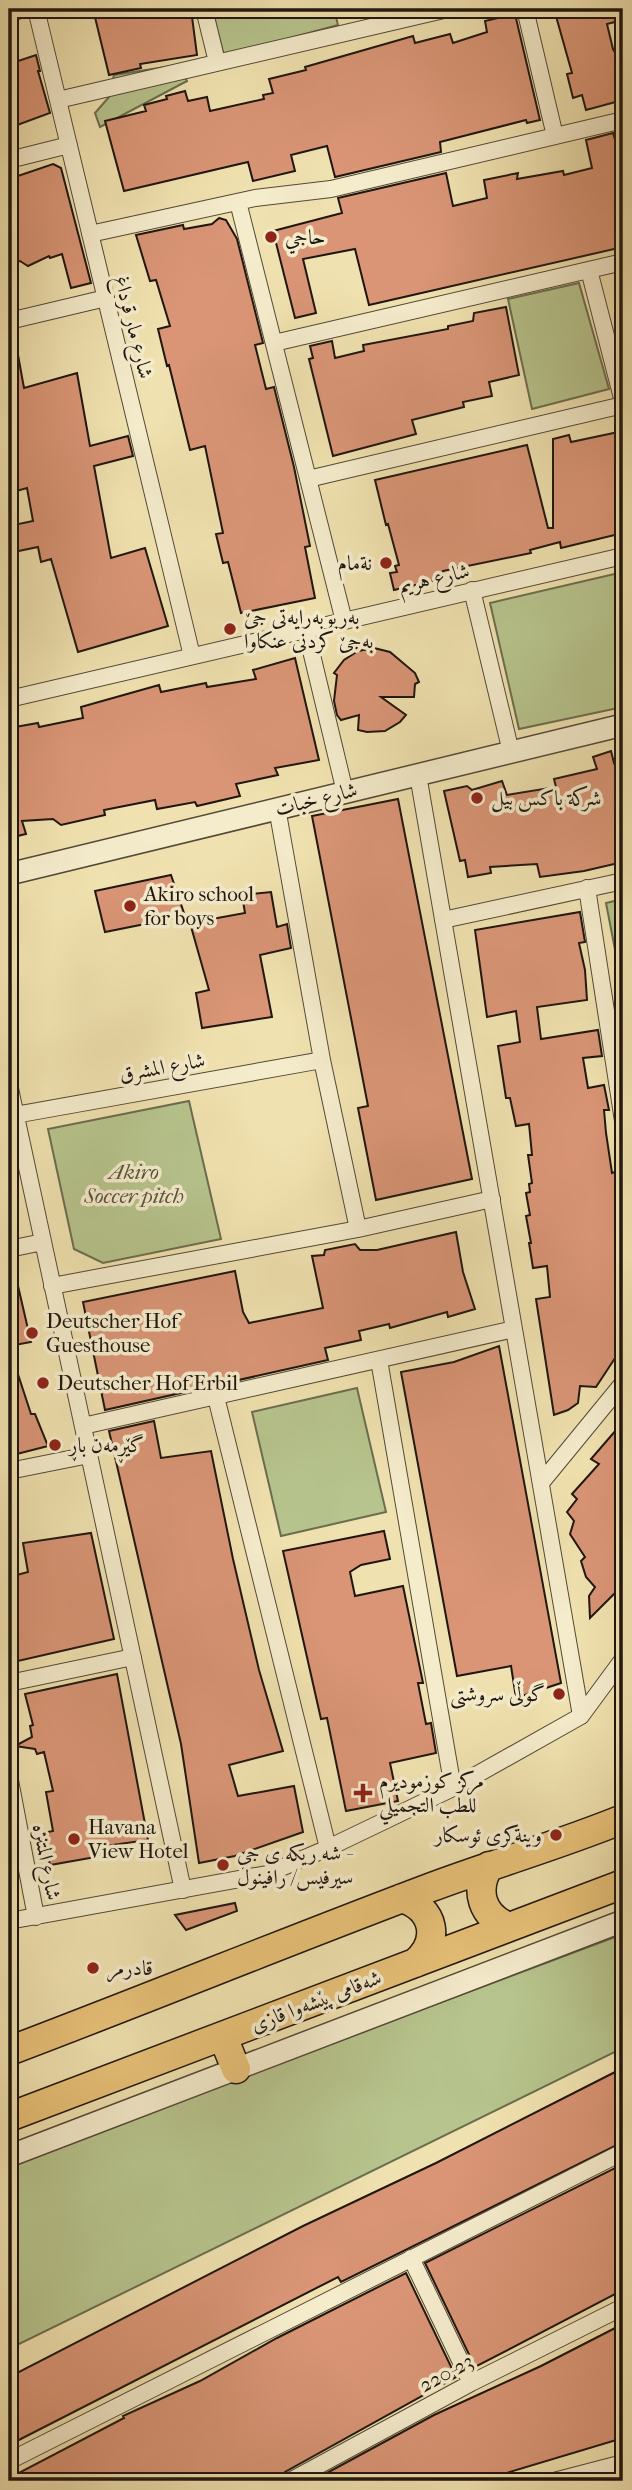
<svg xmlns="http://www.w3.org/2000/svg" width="632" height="2490" font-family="'IM FELL French Canon',Amiri,serif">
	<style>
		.green { fill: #b7c48d; stroke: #6b6d4e; stroke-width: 2 }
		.building { fill: #d99576; stroke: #1f160f; stroke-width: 2 }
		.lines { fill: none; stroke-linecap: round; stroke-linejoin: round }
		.minor-casing { stroke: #534937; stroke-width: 18 }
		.tertiary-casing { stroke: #534937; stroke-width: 24 }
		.trunk-casing { stroke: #1f160f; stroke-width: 31 }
		.minor { stroke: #f5eccc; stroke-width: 16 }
		.tertiary { stroke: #f5eccc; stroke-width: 21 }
		.trunk { stroke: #e8c178; stroke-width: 28 }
		.poi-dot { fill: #8f2418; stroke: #f5eccc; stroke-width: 2.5 }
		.labels { text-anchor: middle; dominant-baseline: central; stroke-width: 7; stroke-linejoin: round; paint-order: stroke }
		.poi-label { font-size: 21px; fill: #1f160f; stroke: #f5eccc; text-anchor: start }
		.street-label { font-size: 21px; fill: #1f160f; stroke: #f5eccc }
		.park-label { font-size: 21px; font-style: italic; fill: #54533b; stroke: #f5eccc }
	</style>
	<rect width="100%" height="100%" fill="#f0e2b0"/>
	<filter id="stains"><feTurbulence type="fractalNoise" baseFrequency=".00286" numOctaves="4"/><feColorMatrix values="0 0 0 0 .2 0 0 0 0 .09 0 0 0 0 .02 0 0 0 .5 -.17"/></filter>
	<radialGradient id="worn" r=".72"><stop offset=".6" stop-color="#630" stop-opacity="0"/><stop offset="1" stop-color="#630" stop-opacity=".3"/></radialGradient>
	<path class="green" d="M212 9H334L338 25 224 56Z
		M178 65 187 81 100 127 95 113 109 97 114 75Z
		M579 283 609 389 532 409 508 299Z
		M623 572V707L519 729 490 603Z
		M623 899V991L606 903Z
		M189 1101 221 1239 103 1263 74 1249 48 1129Z
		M357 1388 386 1512 281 1536 252 1412Z
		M623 1934V2048L9 2349V2164Z"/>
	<path class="building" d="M93 9H130V12L155 9H191L197 55 140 64 141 68 109 75Z
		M554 9H623V20L607 24 613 49 623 66V100L586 110 582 95 573 98 567 74 572 73Z
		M515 14 540 120 527 123 526 120 440 142 441 152 335 177 327 146 291 155 295 171 253 181 248 162 124 191 105 121 146 111 144 105 167 99 166 96 185 91 188 101 207 97 210 111 264 99 263 95 273 93 269 79 306 70 305 67 413 36 415 43 450 34 453 43 487 32 485 21Z
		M36 55 40 71H38L50 113 9 128V64Z
		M613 133 623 166V247L369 305 355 249 303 259 316 313 295 318 273 231 342 213 338 198 446 173 453 206 487 198 484 180 518 173 517 179 563 171 564 175 592 168 586 140Z
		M53 164 61 168 91 283 71 288 62 254 50 258 49 256 28 266 20 261 9 265V179Z
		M219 218 226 220 237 239 263 343 255 345 266 389 274 387 294 467 310 546 305 547 315 598 241 613 228 562 223 563 216 534 223 533 205 446 190 450 169 365 167 366 158 329 170 326 156 280 150 281 136 235 183 225 184 229 212 224Z
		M506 307 519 375 489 382 492 396 463 402 464 407 412 420 416 434 333 456 309 359 313 358 310 346 332 341 335 358 364 351 363 345 448 329V326L473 321 474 313Z
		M16 344 24 388 77 373 90 446 128 436 133 456 94 466 111 558 145 548 168 626 78 652 51 559 41 562 38 547 9 553V526L33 521 27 488 9 493V345Z
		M623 431V533L561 548 560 542 530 550 531 553 443 571 445 578 394 590 390 573 397 572 395 566 399 565 388 524 386 525 375 480 527 445 548 528H553V439L569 435 571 442Z
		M374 648 390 652 415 673 419 682 415 684 414 697H381L406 715 400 722 385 731 367 732 358 730 359 715 341 720 337 715 334 701 337 675 334 673 344 660 358 651Z
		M295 658 319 760 275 768 278 775 236 784 240 796 197 806 195 802 157 809 155 800 104 810 105 815 61 825 53 819 22 821 26 834 9 838V728L38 723 39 727 83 718 81 707 159 685 161 692 206 683 207 687 256 679 253 670Z
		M611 751 614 763 623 756V862L584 871 540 877 537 864 490 867 491 873 468 877 465 860 460 861 444 791 467 786 472 790 502 781 507 795 556 787 554 779 597 769 593 757Z
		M398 799 472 1179 376 1200 358 1108 368 1106 312 816Z
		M171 875 185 916 105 932 95 891Z
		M271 892 277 927 287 924 291 948 260 955 272 1017 202 1028 196 993 209 990 190 923 245 913 242 895Z
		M580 912 585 942 579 943 585 970 587 1000 537 1007 541 1039 598 1030 602 1056 583 1058 588 1088 604 1085 609 1110H604L606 1133 612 1173 615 1172 621 1198H623V1346L596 1387 580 1386 578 1403 568 1410 554 1415 536 1299 550 1297 547 1266 533 1268 529 1243H531L526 1216 530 1215 526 1193 530 1192 529 1184 532 1183 528 1155H532L529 1124 516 1126 510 1098H506L498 1046 520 1042 516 1011 487 1017 475 930Z
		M456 1232 463 1272 475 1309 448 1317 447 1312 390 1328 389 1324 359 1331 361 1340 325 1348 328 1360 105 1410 83 1302 235 1271 243 1312 249 1323 323 1308 312 1256 324 1255 325 1250 355 1244 360 1250H377Z
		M9 1273H15L31 1342 9 1346Z
		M499 1346 561 1683 516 1698 511 1666 457 1676 401 1372 454 1362Z
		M12 1356 31 1414H35L48 1446 9 1456V1357Z
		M154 1421 161 1458 211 1451 233 1559 259 1670 283 1751 229 1765 238 1796 294 1786 303 1832 235 1856 199 1863 181 1744 109 1431Z
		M623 1422V1585L590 1618 589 1596 595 1587 586 1577 581 1561 585 1557 570 1534 574 1521 567 1512 577 1499 572 1494 599 1464 591 1459Z
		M384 1531 390 1559 361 1565 350 1572 355 1596 403 1586 423 1683H418L426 1724 431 1723 436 1753 390 1763 398 1801 346 1811 327 1718 321 1719 283 1551Z
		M91 1533 114 1639 9 1663V1577L28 1572 23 1543Z
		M117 1674 148 1840 105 1846 107 1855 50 1865 43 1833 53 1831 46 1792 53 1791 44 1752 37 1754 35 1749 15 1746 32 1737 30 1726 33 1725 25 1694Z
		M235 1903 237 1911 186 1930 175 1915Z
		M623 2068V2142L341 2282 338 2277 9 2445V2377L303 2226 436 2163Z
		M623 2164V2290L475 2367 425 2263Z
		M406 2273 456 2377 285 2472 280 2481H9V2478L124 2418 123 2416 200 2381 277 2338Z
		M623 2324V2438L480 2481H312L434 2415 541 2366Z"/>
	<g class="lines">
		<defs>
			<path id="minor" d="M36 9 192 656
				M204 9 217 62
				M525 9 555 136
				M9 13 25 9
				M58 100 448 9
				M9 160 69 145
				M238 202 344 621
				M90 234 255 198 331 189 623 120
				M589 270 623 402
				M9 321 106 298
				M274 343 623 262
				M308 479 623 405
				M472 590 511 752
				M306 630 345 792
				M9 699 623 556
				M418 775 581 1716
				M277 808 322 1060 358 1229
				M587 888 623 1121
				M443 920 623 881
				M9 1084 183 1890
				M9 1116 322 1060
				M9 1249 43 1242
				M52 1286 358 1229 492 1199
				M379 1360 453 1788
				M216 1397 328 1848
				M83 1426 514 1329
				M9 1471 89 1455
				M541 1483 623 1383
				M9 1683 133 1657
				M9 1775 36 1917
				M9 1921 267 1874 328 1848 453 1788 581 1716 623 1659
				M411 2258 471 2383
				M9 2461 623 2152
				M290 2481 471 2383 623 2307
				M554 2481 623 2463"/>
			<path id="tertiary" d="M9 874 623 725
				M9 2156 623 1921"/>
			<path id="trunk" d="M489 1866C474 1891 482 1916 509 1927
				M402 1898C435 1909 441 1941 415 1963
				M223 2037 236 2069
				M9 2051C149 1998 288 1941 429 1888 493 1864 559 1845 623 1819
				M9 2117 623 1884"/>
		</defs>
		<use href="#minor" class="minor-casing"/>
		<use href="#tertiary" class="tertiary-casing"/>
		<use href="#trunk" class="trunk-casing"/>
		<use href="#minor" class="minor"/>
		<use href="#tertiary" class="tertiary"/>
		<use href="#trunk" class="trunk"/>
	</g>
	<g class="poi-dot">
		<circle cx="271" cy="237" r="7"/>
		<circle cx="386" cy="563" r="7"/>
		<circle cx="230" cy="629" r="7"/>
		<circle cx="477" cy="798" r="7"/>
		<circle cx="130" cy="906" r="7"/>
		<circle cx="32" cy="1333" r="7"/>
		<circle cx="43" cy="1383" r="7"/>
		<circle cx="55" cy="1445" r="7"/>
		<circle cx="559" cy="1694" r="7"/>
		<path d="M359.5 1782.5h7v7h7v7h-7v7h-7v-7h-7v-7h7z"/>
		<circle cx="556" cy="1835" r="7"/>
		<circle cx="74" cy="1839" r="7"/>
		<circle cx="223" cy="1865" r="7"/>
		<circle cx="93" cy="1968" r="7"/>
	</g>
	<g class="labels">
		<g class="poi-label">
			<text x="285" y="237">حاجي</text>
			<text x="372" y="563" text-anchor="end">نةمام</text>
			<text x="244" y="617">بەریوبەرایەتی جێ<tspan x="244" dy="24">بەجێ کردنی عنکاوا</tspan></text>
			<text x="491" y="798">شركة باكس بيل</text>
			<text x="144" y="894">Akiro school<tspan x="144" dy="24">for boys</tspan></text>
			<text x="46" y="1321">Deutscher Hof<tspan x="46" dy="24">Guesthouse</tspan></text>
			<text x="57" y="1383">Deutscher Hof Erbil</text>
			<text x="69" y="1445">گێڕمەن باڕ</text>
			<text x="545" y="1694" text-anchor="end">گوڵی سروشتی</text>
			<text x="379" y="1781">مركز كوزموديرم<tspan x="379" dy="24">للطب التجميلي</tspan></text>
			<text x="88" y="1827">Havana<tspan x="88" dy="24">View Hotel</tspan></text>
			<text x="542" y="1835" text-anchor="end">وينةكرى ئوسكار</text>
			<text x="237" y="1853">شه ريكه ى جي -<tspan x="237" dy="24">سيرفيس/ رافينول</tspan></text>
			<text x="107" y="1968">قادرمر</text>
		</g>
		<g class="street-label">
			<text transform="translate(134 327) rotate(76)">شارع مار قرداغ</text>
			<text transform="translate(434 578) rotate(-13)">شارع هريم</text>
			<text transform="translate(316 799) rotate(-14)">شارع خبات</text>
			<text transform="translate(162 1067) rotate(-10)">شارع المشرق</text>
			<text transform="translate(47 1862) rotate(79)">شارع المتنزه</text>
			<text transform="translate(316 2001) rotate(-21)">شەقامی پێشەوا قازی</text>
			<text transform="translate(446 2373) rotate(-28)">220-23</text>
		</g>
		<g class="park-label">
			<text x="134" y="1172">Akiro<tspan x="134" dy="24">Soccer pitch</tspan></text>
		</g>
	</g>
	<rect width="632" height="2490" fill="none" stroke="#f0e2b0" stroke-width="35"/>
	<rect x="10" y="10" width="611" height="2469" fill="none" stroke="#1f160f" stroke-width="3.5"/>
	<rect x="18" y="18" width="597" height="2455" fill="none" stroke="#1f160f" stroke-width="2"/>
	<rect width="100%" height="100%" filter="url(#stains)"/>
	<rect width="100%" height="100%" fill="url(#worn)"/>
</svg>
